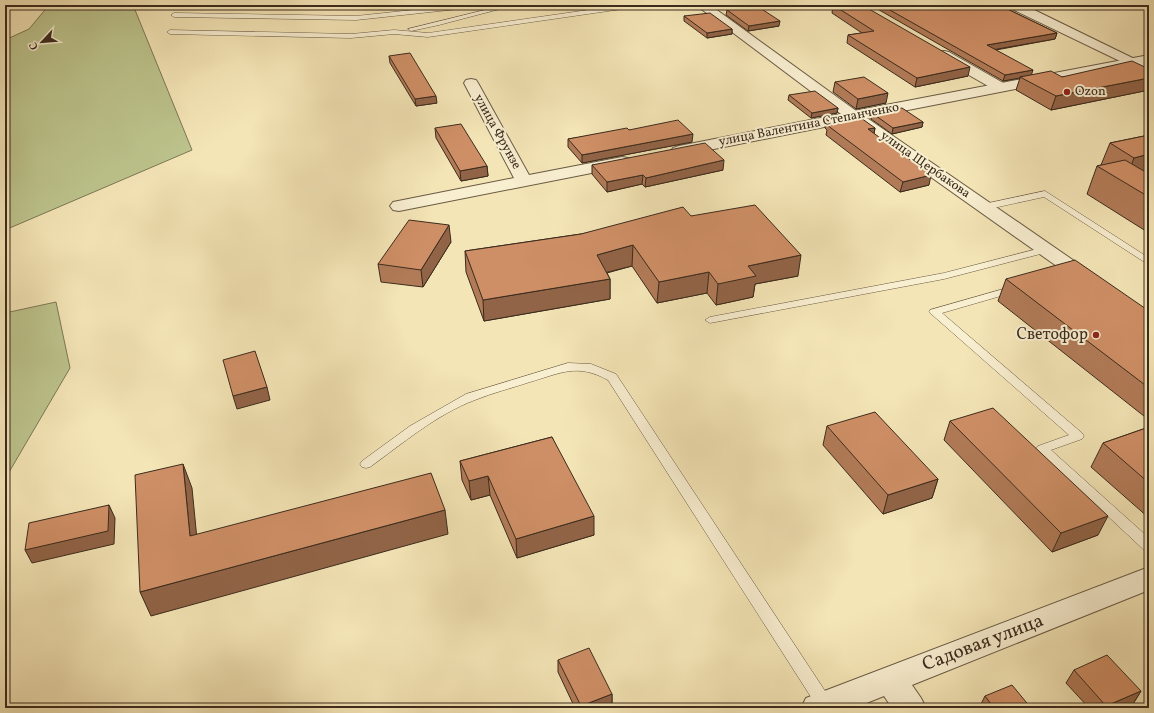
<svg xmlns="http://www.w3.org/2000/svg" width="1154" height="713" font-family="Vollkorn,serif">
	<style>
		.green { fill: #bdc48d; stroke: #7c7855 }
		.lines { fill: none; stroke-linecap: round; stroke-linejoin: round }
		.service-casing { stroke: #695a43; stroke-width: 1 }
		.minor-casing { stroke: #695a43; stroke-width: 2 }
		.tertiary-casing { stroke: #695a43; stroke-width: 2 }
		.service { fill: #f8eed0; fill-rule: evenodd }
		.minor { fill: #f8eed0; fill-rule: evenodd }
		.tertiary { fill: #f8eed0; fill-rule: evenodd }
		.wall { fill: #b27b58; stroke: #3b2b1d }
		.shaded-wall { fill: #916447; stroke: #3b2b1d }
		.building { fill: #cf8f66; stroke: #3b2b1d }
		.poi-dot { fill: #8f2418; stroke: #f8eed0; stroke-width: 1.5 }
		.labels { text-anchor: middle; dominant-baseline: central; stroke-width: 4; stroke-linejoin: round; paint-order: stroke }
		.far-poi-label { font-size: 13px; fill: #3b2b1d; stroke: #f8eed0; text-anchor: start }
		.far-street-label { font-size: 13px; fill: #3b2b1d; stroke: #f8eed0 }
		.poi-label { font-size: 16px; fill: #3b2b1d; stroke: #f8eed0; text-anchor: end }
		.near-street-label { font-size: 19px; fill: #3b2b1d; stroke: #f8eed0 }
	</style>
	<rect width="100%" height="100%" fill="#f4e5b6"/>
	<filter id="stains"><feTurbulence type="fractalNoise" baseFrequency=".005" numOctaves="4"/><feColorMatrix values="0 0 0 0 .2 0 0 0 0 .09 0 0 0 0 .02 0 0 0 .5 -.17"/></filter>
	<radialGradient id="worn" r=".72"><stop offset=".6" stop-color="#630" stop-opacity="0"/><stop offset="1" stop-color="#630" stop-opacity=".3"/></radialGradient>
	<path class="green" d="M49 5H133L192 150 5 230V40L29 29Z
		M56 302 70 368 5 479V313Z"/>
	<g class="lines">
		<defs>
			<path id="service" d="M460 5H480L477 7 356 20 174 17 171 15 174 13 356 16Z
				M505 5H515L439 25 411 31 408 29Z
				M623 5H639L636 7 428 37 394 34 351 38 170 34 167 32 170 30 351 34 394 30 428 33Z
				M1045 191 1149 258V265L1044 197 984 210 980 207 984 204Z
				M1045 247 1048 248 1050 250 1048 252 944 279 710 323 705 320 710 317 944 273Z
				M1014 286 1018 287 1019 289 1018 291 942 313 1082 433 1084 436 1082 439 1051 450 1149 538V551L1144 550 1036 449 1038 446 1069 435 929 312 930 310Z
				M568 363 591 364 616 374 831 700 833 705 832 708H818L608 380C577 363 561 373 530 382 512 388 492 393 475 400 437 414 402 444 370 467L366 468 362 467 360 464 362 461 410 426 466 394Z"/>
			<path id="minor" d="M696 5H710L859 113 862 116 859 119 854 121 679 156 673 154 671 151 673 148 679 146 841 114Z
				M1008 5H1024L1149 66V75L1010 8Z
				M944 51 949 52 1005 84 1007 87 1005 90 1000 91 995 90 939 58 937 55 939 52Z
				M471 79 476 80 478 83 529 175 622 157 628 158 630 162 628 166 622 167 399 211 393 210 390 206 393 202 514 178 464 83 466 80Z
				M1149 567V590L912 685 921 698 926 708H892L884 696 854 708H801L806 698Z"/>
			<path id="tertiary" d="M1149 55V63L867 118 1096 276 1099 280 1096 284 1089 286 1082 284 849 119 846 116 849 113 854 111Z"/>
		</defs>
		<use href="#service" class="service-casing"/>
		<use href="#minor" class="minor-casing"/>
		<use href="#tertiary" class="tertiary-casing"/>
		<use href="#service" class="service"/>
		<use href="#minor" class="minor"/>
		<use href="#tertiary" class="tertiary"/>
	</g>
	<path class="wall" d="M833 5 968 76 915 87 847 43 848 35 862 33 832 13Z
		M874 5H999L1057 33 1055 39 996 50 1031 75 1062 77 1149 69V90L1051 110 1016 90 1020 78 1003 81 874 7Z
		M727 10 779 26 748 31 726 15Z
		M684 16 732 29V34L707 38 684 21Z
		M389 56 437 103 416 106 390 63Z
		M835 82 886 103 856 109 833 92Z
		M789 95 838 108 837 113 811 118 788 100Z
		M872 113 923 122 922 127 892 134 871 119Z
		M826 119 875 128 874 134 929 185 900 192 826 135 827 130 825 128Z
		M435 128 487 166 488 176 461 181 436 138Z
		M629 130 692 142 582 163 568 147V139Z
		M1149 135V233L1087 194 1097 166 1101 165 1110 143Z
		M592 165 723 170 645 187 642 184 607 192 592 174Z
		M691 216 798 276 755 284 753 297 716 305 707 293 657 303 632 266 607 273 610 279V299L484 321 466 272 465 251 581 234Z
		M451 242 423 287 381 282 378 264Z
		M1006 279 1149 311V420L998 301Z
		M950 421 1098 535 1052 552 944 440Z
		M827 426 938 479 932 498 883 514 823 445Z
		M1149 427V518L1091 467 1103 443Z
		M552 437 594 535 517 558 490 495 471 500 462 480 460 461Z
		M558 660 612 694V707L609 708H575L558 672Z
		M1074 670 1141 691 1133 704 1123 708H1089L1066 683Z
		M985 696 1031 708H979Z"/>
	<path class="shaded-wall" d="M780 21 779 26 748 31 749 26Z
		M732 29V34L707 38V33Z
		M1057 33 1055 39 986 51 987 45Z
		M970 67 968 76 915 87 917 78Z
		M1033 70 1031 76 1020 77V78L1003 81 1005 75Z
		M1149 78V90L1051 110 1056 96Z
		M888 93 886 103 856 109 858 99Z
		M436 96 437 103 416 106 415 99Z
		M838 108 837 113 811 118 812 113Z
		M923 122 922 127 892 134 893 128Z
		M875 128 873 138 868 129Z
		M693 134 692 142 582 163V155Z
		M1149 154V179L1125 182 1134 158Z
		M724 160 723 170 645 187 646 178Z
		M487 166 488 176 461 181 460 171Z
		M643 175 642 184 607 192V182Z
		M931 175 929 185 900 192 903 182Z
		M449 225 451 242 423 287 421 270Z
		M633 245 632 266 596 275 597 255Z
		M801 255 798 276 755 284 753 297 716 305 718 284 748 266Z
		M709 272 707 293 657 303 659 282Z
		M610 279V299L484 321 483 300Z
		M267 387 270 400 237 409 233 396Z
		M183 464 192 488 199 560 190 536Z
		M488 476 490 495 471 500 469 481Z
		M938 479 932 498 883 514 888 495Z
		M109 505 115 518 114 544 32 563 25 550Z
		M445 510 448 534 151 616 140 592Z
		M594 516V535L517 558 516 539Z
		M1108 516 1098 535 1052 552 1061 533Z
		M1141 691 1133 704 1123 708H1105L1106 706Z
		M612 694V707L609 708H581V706Z"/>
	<path class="building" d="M833 5H862L970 67 917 78 848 35 874 31Z
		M881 5H999L1057 33 987 45 1033 70 1005 75Z
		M757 6 780 21 749 26 727 10Z
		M710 13 732 29 707 33 684 16Z
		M410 53 436 96 415 99 389 56Z
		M1132 61 1149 69V78L1056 96 1020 77 1051 71 1062 77Z
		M864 77 888 93 858 99 835 82Z
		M815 91 838 108 812 113 789 95Z
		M902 108 923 122 893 128 872 113Z
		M854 113 875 128 868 129 931 175 903 182 827 125 833 124 826 119Z
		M678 120 693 134 582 155 568 139 627 128 629 130Z
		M461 124 487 166 460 171 435 128Z
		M1149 135V154L1134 158 1110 143Z
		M705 143 724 160 646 178 643 175 607 182 592 165Z
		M1125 160 1149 174V197L1097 166Z
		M755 205 801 255 748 266 756 276 718 284 709 272 659 282 633 245 597 255 610 279 483 300 465 251 581 234 683 207 691 216Z
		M409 220 449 225 421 270 378 264Z
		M1075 260 1149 311V388L1006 279Z
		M255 351 267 387 233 396 223 360Z
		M993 408 1108 516 1061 533 950 421Z
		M875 412 938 479 888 495 827 426Z
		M1149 427V483L1103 443Z
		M552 437 594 516 516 539 488 476 469 481 460 461Z
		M183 464 190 536 431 473 445 510 140 592 135 475Z
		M109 505 108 531 25 550 29 523Z
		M589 648 612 694 581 706 558 660Z
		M1107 655 1141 691 1106 706 1074 670Z
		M1012 685 1031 708H994L985 696Z"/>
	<g class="poi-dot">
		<circle cx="1067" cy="92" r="4"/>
		<circle cx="1096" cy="335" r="4"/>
	</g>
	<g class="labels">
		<g class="far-poi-label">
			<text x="1075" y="92">Ozon</text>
		</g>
		<g class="far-street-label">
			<text transform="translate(809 125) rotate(-11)">улица Валентина Степанченко</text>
			<text transform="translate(497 132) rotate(61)">улица Фрунзе</text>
			<text transform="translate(925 165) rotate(35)">улица Щербакова</text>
		</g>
		<g class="poi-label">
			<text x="1088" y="335">Светофор</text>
		</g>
		<g class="near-street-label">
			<text transform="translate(983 643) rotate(-21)">Садовая улица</text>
		</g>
	</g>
	<rect width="1154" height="713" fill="none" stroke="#f4e5b6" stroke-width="20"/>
	<rect x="6" y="6" width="1142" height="701" fill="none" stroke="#3b2b1d" stroke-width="2"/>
	<rect x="10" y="10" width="1134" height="693" fill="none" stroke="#3b2b1d"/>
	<g transform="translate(42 42) rotate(244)" stroke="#f8eed0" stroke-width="3" paint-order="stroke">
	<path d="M0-3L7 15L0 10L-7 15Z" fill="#3b2b1d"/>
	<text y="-6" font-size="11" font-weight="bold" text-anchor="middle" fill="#3b2b1d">С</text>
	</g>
	<rect width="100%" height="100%" filter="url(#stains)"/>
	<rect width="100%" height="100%" fill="url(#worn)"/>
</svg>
